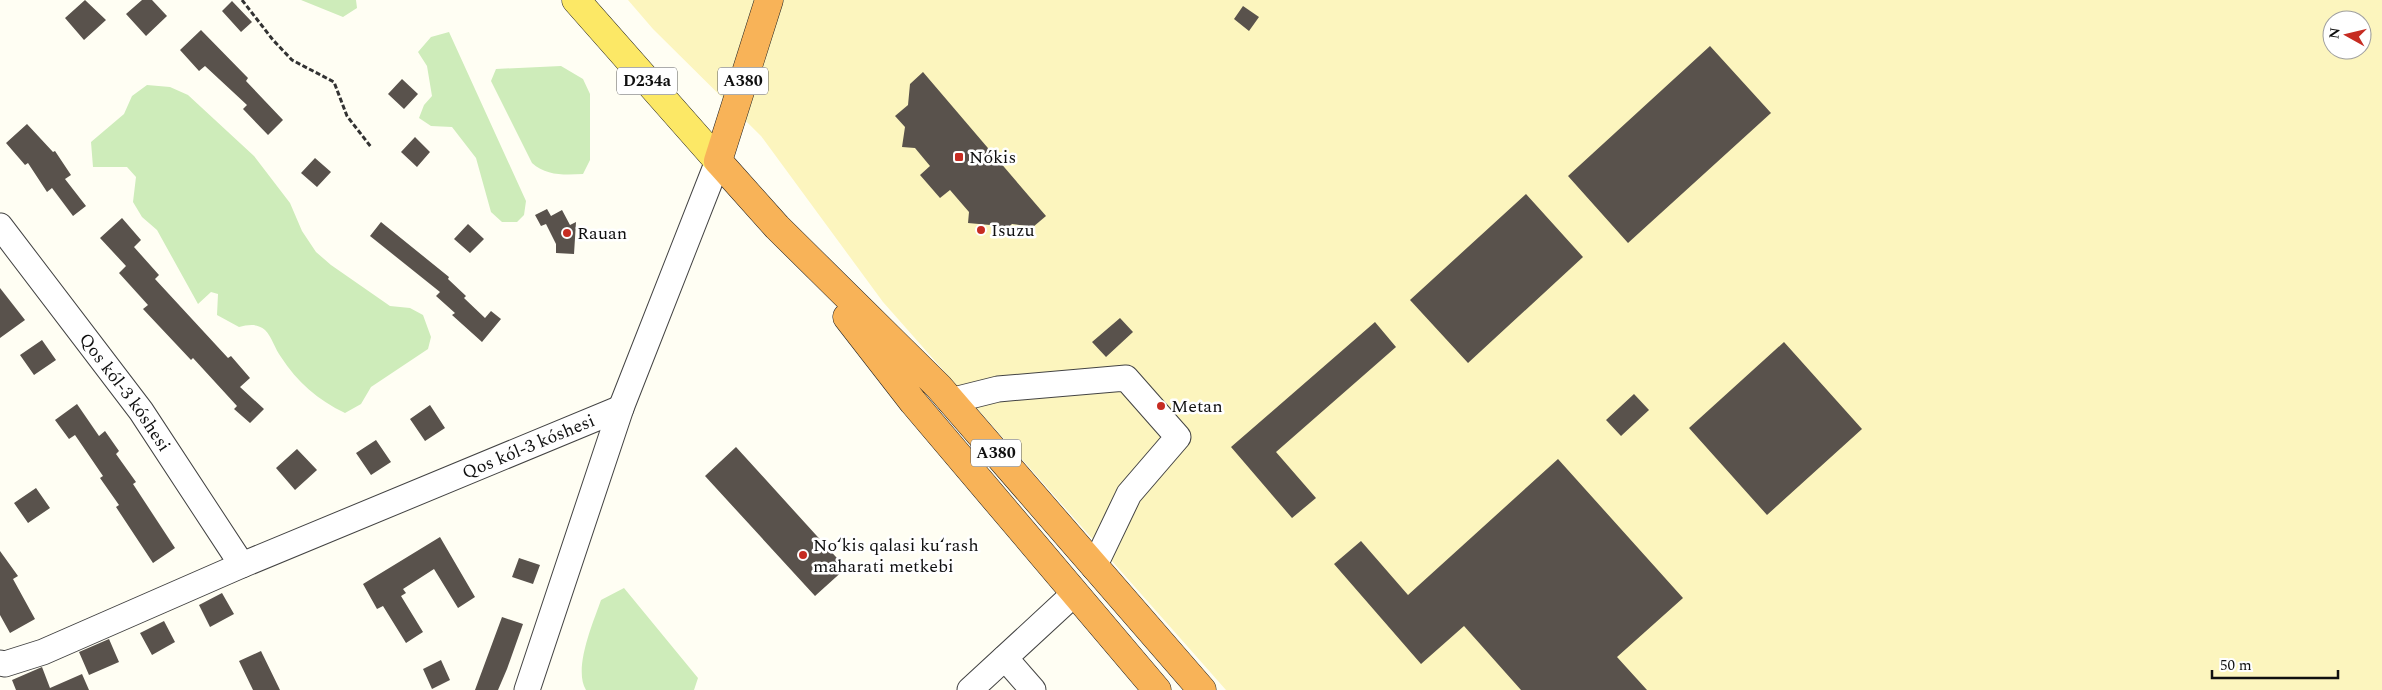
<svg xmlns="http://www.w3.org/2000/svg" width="2382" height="690" font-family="Spectral,serif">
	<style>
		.green { fill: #ceecba }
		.sand { fill: #fcf5be; fill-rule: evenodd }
		.building { fill: #59524c }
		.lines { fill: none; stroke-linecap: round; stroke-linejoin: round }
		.minor-casing { stroke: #434343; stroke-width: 27 }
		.major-casing { stroke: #212121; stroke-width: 29 }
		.highway-casing { stroke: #212121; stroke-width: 29 }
		.path { stroke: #323232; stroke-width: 3; stroke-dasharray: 5 2.5; stroke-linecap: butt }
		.minor { stroke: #fff; stroke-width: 25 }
		.major { stroke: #fce866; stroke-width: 28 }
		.highway { stroke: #f8b358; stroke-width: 28 }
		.poi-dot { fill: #c62c22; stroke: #fff; stroke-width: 2 }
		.labels { text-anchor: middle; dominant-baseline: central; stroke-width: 5; stroke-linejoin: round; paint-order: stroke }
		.shield { fill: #fff; stroke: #585858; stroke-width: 1 }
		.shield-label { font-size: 16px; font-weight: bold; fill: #101010 }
		.poi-label { font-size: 18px; fill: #101010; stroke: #fff; text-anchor: start }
		.street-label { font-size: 18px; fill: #101010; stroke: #fff }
	</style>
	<rect width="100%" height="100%" fill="#fffef3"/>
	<path class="green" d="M301 0H356L357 8 343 17Z
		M449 32 526 201 524 215 517 222H502L491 212 476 158 452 127 431 126 419 118 424 105 432 96 427 66 418 52 431 37Z
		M561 66 583 79 590 94V160L583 174C565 175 546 176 532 163L491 81 496 69Z
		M147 85 170 87 188 95 254 156 290 203 302 231 316 252 331 265 390 306 410 308 423 315 431 337 428 349 371 387 361 404 345 413C318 400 297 382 281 357 275 349 272 337 265 330 257 323 248 325 239 327L217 315 218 294 211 292 198 304 157 230 142 217 133 202 136 177 127 167H93L91 142 124 114 132 96Z
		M624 588 698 678 694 690H586C573 669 593 623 601 600Z"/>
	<path class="sand" d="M628 0H2382V690H1226L883 302 761 136 653 29ZM2332 20H2362V50H2332Z"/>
	<path class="building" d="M85 0 106 20 84 40 65 18Z
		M142 0H152L167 16 146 36 126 14Z
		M232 1 252 22 241 32 222 11Z
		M1243 6 1259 17 1249 31 1234 19Z
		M201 30 248 78 246 81 283 120 268 135 243 109 247 105 205 66 199 71 180 50Z
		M1710 46 1771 113 1628 243 1568 176Z
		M923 72 1046 216 1033 227 1012 224 999 236 990 225 968 223 969 212 950 190 940 198 920 175 930 166 915 148 902 147 905 127 895 116 908 105 910 84Z
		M402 79 418 94 404 109 388 94Z
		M27 124 53 152 55 151 71 175 65 179 86 206 73 216 52 188 47 192 28 163 25 165 6 143Z
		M415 137 430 152 417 167 401 152Z
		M315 158 331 172 317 187 301 173Z
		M1526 194 1583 257 1468 363 1410 300Z
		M547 209 551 216 562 210 570 225 576 222 574 254 556 253V244L546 224 541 226 535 215Z
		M122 218 141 240 134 247 159 275 155 279 228 358 231 356 250 378 240 387 264 409 250 423 234 409 237 406 193 358 191 360 143 309 148 305 119 273 126 266 100 238Z
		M381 222 449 277 448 279 466 296 464 298 485 318 491 311 501 319 482 342 452 315 455 313 436 296 440 292 370 236Z
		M468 224 484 239 470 253 454 239Z
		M0 288 25 320 0 338Z
		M1120 318 1133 332 1106 357 1092 342Z
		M1375 322 1396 347 1276 452 1316 498 1292 518 1231 447Z
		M42 340 56 360 34 375 20 355Z
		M1784 342 1862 429 1767 515 1689 428Z
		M1634 394 1649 410 1621 436 1606 420Z
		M77 404 99 436 105 431 119 451 116 454 136 482 133 484 175 548 153 563 116 507 119 505 100 478 103 476 75 435 69 439 55 420Z
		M430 405 445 428 425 441 410 419Z
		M376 440 391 462 371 475 356 453Z
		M736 447 846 568 815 596 705 476Z
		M297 449 317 470 295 490 276 468Z
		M1558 459 1683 598 1617 657 1647 690H1521L1464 626 1421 664 1334 564 1361 541 1408 595Z
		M36 488 50 508 28 523 14 503Z
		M440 537 475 597 458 608 434 569 403 589 406 593 401 596 423 632 406 643 383 606 377 609 363 584Z
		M0 551 18 576 13 579 35 619 10 633 0 615Z
		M519 558 540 565 533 584 512 577Z
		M222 593 234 614 210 627 199 605Z
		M502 617 523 624 507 669 498 690H475Z
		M164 621 175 642 152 655 140 633Z
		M109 639 119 662 89 675 79 652Z
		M261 651 280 690H253L239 661Z
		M441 660 450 680 432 689 423 669Z
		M42 667 50 688 82 674 89 690H16L12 680Z"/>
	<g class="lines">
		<defs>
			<g id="minor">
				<path id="s1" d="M0 226 141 411 242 565"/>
				<path d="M950 401 998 389 1126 378 1178 437 1129 494 1094 567"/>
				<path d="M1005 658 1033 690"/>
				<path id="s2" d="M0 663 5 664 43 652 242 565 621 408"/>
				<path d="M527 690 621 408 718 161"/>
				<path d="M970 690 1075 593"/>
			</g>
			<path id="major" d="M576 0 718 161"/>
			<path id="highway" d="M769 0 718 161 777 227 939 387 1202 690
				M847 317 913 402 1157 690"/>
		</defs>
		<use href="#minor" class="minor-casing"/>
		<use href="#major" class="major-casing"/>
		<use href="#highway" class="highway-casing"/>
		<path class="path" d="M242 0 273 40 292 60 334 82 347 116 371 147"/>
		<use href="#minor" class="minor"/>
		<use href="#major" class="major"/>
		<use href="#highway" class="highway"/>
	</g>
	<g class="poi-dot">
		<rect x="954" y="152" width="10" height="10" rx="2.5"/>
		<circle cx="981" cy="230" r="5"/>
		<circle cx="567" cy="233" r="5"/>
		<circle cx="1161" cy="406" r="5"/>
		<circle cx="803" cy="555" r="5"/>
	</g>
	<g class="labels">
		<g class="shield">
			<rect x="617" y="67.5" width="60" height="27" rx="4"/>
			<rect x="718" y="67.5" width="50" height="27" rx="4"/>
			<rect x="971" y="439.5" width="50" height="27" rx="4"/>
		</g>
		<g class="shield-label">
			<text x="647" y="81">D234a</text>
			<text x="743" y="81">A380</text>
			<text x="996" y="453">A380</text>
		</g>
		<g class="poi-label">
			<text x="969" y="157">Nókis</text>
			<text x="991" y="230">Isuzu</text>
			<text x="577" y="233">Rauan</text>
			<text x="1171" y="406">Metan</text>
			<text x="813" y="545">Noʻkis qalasi kuʻrash<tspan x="813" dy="21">maharati metkebi</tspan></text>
		</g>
		<g class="street-label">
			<text stroke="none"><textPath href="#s1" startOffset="208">Qos kól-3 kóshesi</textPath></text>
			<text stroke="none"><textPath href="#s2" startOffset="572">Qos kól-3 kóshesi</textPath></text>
		</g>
	</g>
	<g transform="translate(2347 35) rotate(278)"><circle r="24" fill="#ffffff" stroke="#9f9f9f"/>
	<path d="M0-4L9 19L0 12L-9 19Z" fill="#c62c22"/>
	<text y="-8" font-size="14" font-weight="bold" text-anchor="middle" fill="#101010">N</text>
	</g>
	<path d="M2212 670v8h126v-8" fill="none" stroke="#101010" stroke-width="2.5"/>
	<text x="2220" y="670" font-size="15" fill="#101010" stroke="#ffffff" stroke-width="4" paint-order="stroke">50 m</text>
</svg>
